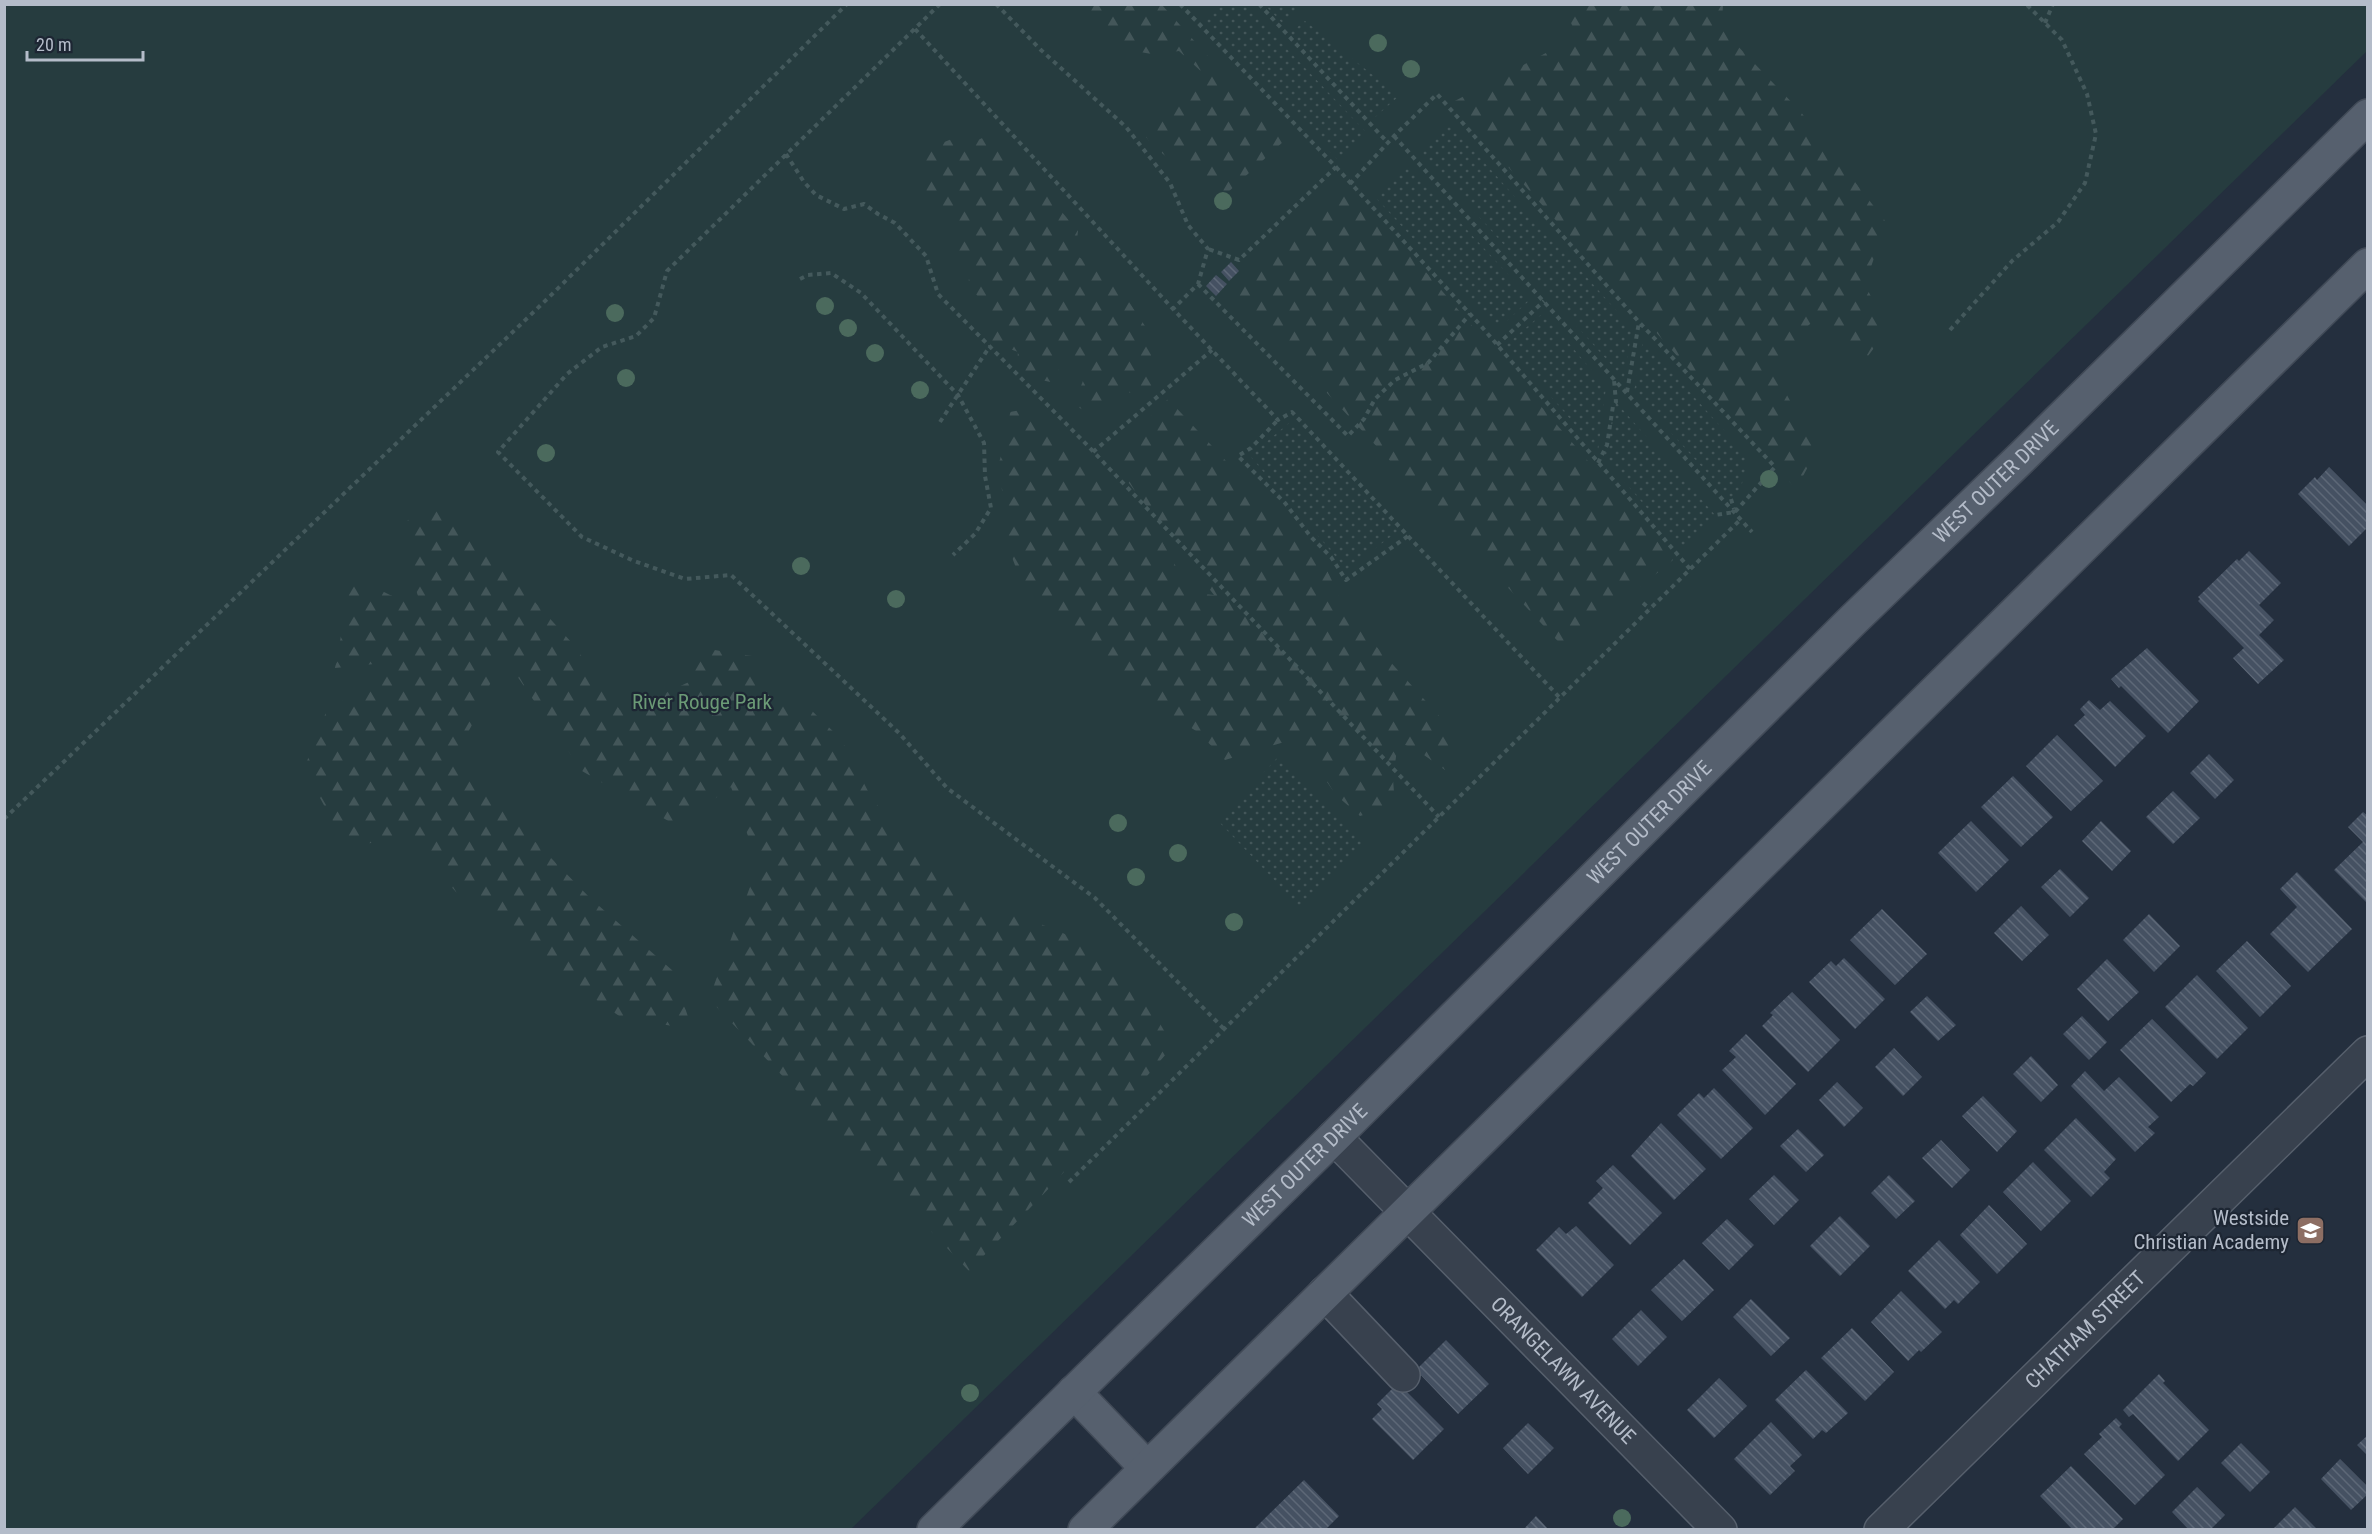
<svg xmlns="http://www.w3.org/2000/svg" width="2372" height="1534" font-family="'Roboto Condensed',sans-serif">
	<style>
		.green { fill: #263c3f }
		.forest { fill: url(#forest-firs) }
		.garden { fill: url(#garden-dots) }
		.building { fill: url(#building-back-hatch) }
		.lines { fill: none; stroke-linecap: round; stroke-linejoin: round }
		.minor-casing { stroke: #565f6c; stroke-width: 36 }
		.major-casing { stroke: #414a57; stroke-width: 36 }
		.path { stroke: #44595c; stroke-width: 4; stroke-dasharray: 4.5 4.5; stroke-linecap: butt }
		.minor { stroke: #38414e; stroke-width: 33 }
		.major { stroke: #56606e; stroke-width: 33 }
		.tree { fill: #4b6a5d }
		.labels { text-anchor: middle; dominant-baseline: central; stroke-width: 4.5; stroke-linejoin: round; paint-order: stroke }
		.street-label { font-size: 21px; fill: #b4bcc9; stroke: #1d2633 }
		.park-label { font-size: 21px; fill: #6b9a76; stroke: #1d2633 }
		.poi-label { font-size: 21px; fill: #b4bcc9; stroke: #1d2633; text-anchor: end }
	</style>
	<defs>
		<pattern id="forest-firs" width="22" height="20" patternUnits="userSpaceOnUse" patternTransform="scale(1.5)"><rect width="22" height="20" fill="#263c3f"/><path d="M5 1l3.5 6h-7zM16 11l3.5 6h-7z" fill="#435659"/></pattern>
		<pattern id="garden-dots" width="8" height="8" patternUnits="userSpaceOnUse" patternTransform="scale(1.5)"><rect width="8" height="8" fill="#263c3f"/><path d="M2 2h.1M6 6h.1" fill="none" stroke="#435659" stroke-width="1.8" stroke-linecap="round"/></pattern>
		<pattern id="building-back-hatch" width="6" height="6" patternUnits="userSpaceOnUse" patternTransform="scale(1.5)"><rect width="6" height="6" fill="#455162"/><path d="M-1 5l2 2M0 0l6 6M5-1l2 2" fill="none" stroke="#5d6877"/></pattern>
	</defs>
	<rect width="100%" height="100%" fill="#242f3e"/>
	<path class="green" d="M5 5H2367V51L851 1529 5 1530Z"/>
	<path class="forest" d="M1081 5H1162L1284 141 1227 193C1200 176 1166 163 1146 137L1204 74 1179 51C1171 52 1163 55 1155 54 1122 53 1101 27 1081 5Z
		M1563 5H1723L1722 22 1731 39 1800 111 1886 222 1865 285 1888 329 1868 356 1819 316 1800 333 1777 377 1817 450 1796 489 1451 103 1563 44 1576 34Z
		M987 136C1023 163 1049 197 1078 231L1075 255 1093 265 1127 299 1151 335 1152 386 1138 396 1126 391 1106 402 1093 415 1074 405 1084 378 1086 367 1080 360 1067 352 1062 355 1055 383 1032 378 1017 362 1018 352 989 341C990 310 987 308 968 284L972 263 959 260 953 243 954 232 939 206 921 184 922 165 934 146 957 137 973 142Z
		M1346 179 1673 560 1613 609 1567 651 1232 291Z
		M1168 399 1326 568 1348 615 1460 739 1445 770 1417 750 1398 742 1393 779 1395 805 1360 816 1336 795 1314 763 1292 743H1281L1225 760 1199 733 1134 690 1085 636 1026 594 1005 539V508L998 466 1008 432 1010 412 1021 410 1039 418 1059 435 1094 472 1102 485 1130 504 1155 529 1179 572 1204 594 1214 595 1109 457Z
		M430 503 486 548 572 643 620 710 655 698 691 681 702 648 752 656 774 701 811 710 841 739 869 793 904 844 988 915 1021 916 1087 943 1135 981 1173 1046 1056 1181 969 1271 709 999 758 865 731 787 677 826 582 771 502 654 478 714 456 754 514 820 590 898 673 971 692 1029 622 1018 555 971 490 905 456 892 410 840 346 845 304 769 328 707 371 689 394 662 335 668 352 576 390 595 421 605 411 575 407 521Z"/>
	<path class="garden" d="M1220 5H1245L1367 133 1339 161 1205 20Z
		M1265 5H1299L1302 8 1284 25Z
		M1305 21 1399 96 1373 119 1290 33Z
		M1450 124 1632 328 1624 379 1420 151Z
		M1407 165 1531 299 1497 330 1374 196Z
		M1543 313 1606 387 1598 451 1506 345Z
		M1643 340 1748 457 1741 488 1731 499 1634 392Z
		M1616 402 1715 515 1683 550 1604 458Z
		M1290 422 1398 531 1347 570 1250 456Z
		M1277 758 1365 846 1302 909 1219 822Z"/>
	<path class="building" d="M1231 262 1239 271 1229 281 1221 272Z
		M1216 275 1227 284 1216 296 1206 286Z
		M2329 467 2368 506V527L2349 546 2298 494 2315 477 2317 480Z
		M2249 551 2281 583 2259 605 2274 620 2259 635 2284 660 2258 684 2233 658 2244 648 2198 601 2200 599 2198 597 2237 559 2239 561Z
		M2147 648 2199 701 2168 733 2121 686 2119 688 2111 679Z
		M2089 700 2100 710 2110 701 2146 736 2115 767 2074 725 2085 715 2080 709Z
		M2057 735 2103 781 2071 811 2026 766Z
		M2209 754 2234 780 2215 799 2190 773Z
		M2013 776 2053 817 2021 847 1981 807Z
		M2173 791 2200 818 2173 844 2146 817Z
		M2363 812 2368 816V904L2334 870 2363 842 2348 827Z
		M1971 821 2009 860 1976 892 1938 853Z
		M2101 821 2131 851 2112 871 2082 841Z
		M2060 869 2089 898 2070 917 2041 887Z
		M2297 872 2352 929 2308 972 2270 934 2297 907 2280 889Z
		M2021 906 2049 935 2022 961 1994 933Z
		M1882 909 1927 954 1895 985 1850 940Z
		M2149 914 2180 946 2154 972 2123 940Z
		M2247 941 2291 986 2260 1017 2216 971Z
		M1844 958 1885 999 1855 1029 1809 982 1831 961 1836 966Z
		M2107 959 2139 992 2108 1021 2077 989Z
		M2197 975 2248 1028 2217 1059 2165 1007Z
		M1792 992 1840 1040 1808 1072 1762 1026 1773 1015 1770 1013Z
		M1927 996 1956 1025 1938 1041 1910 1012Z
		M2082 1016 2107 1042 2089 1060 2063 1034Z
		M2152 1019 2206 1073 2193 1086 2190 1084 2171 1102 2120 1050Z
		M1746 1034 1796 1084 1765 1115 1722 1070 1736 1057 1729 1051Z
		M1894 1048 1922 1077 1903 1096 1875 1067Z
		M2031 1056 2058 1085 2041 1102 2013 1074Z
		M2085 1071 2104 1091 2119 1077 2159 1117 2148 1127 2155 1133 2135 1152 2071 1086Z
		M1837 1082 1863 1108 1844 1127 1819 1100Z
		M1714 1088 1753 1128 1721 1159 1677 1115 1699 1093 1704 1098Z
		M1983 1096 2017 1131 1997 1152 1962 1116Z
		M2076 1118 2116 1159 2104 1172 2110 1178 2091 1197 2044 1150Z
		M1661 1123 1706 1169 1674 1200 1631 1156Z
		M1798 1129 1824 1155 1806 1172 1780 1146Z
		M1941 1140 1970 1170 1952 1188 1922 1158Z
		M2033 1162 2071 1201 2041 1231 2003 1192Z
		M1613 1165 1662 1213 1630 1245 1588 1203 1603 1188 1596 1181Z
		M1774 1175 1799 1200 1774 1225 1749 1199Z
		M1889 1175 1915 1201 1896 1219 1871 1193Z
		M1989 1205 2027 1244 1997 1274 1960 1235Z
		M1840 1216 1870 1246 1840 1276 1810 1246Z
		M1727 1219 1754 1245 1729 1270 1702 1243Z
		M1576 1226 1614 1265 1582 1297 1536 1250 1559 1227 1566 1234Z
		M1939 1240 1980 1282 1958 1304 1954 1300 1945 1309 1908 1271Z
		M1684 1259 1714 1290 1682 1321 1651 1290Z
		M1901 1291 1942 1332 1921 1352 1919 1350 1908 1361 1871 1322Z
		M1751 1299 1790 1338 1771 1356 1733 1317Z
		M1641 1310 1667 1337 1638 1366 1612 1339Z
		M1852 1328 1894 1372 1865 1401 1821 1358Z
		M1446 1340 1489 1384 1458 1414 1416 1370Z
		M1806 1370 1848 1413 1826 1433 1822 1430 1813 1439 1775 1400Z
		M2159 1374 2165 1381 2163 1383 2209 1430 2178 1461 2133 1414 2129 1417 2123 1410Z
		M1719 1378 1747 1406 1714 1438 1687 1410Z
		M1398 1383 1444 1429 1413 1460 1372 1419 1382 1409 1377 1404Z
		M2116 1418 2122 1424 2119 1427 2165 1475 2135 1505 2084 1454 2102 1437 2099 1434Z
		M1771 1422 1802 1455 1790 1466 1795 1471 1770 1495 1734 1459Z
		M1528 1423 1554 1448 1528 1474 1503 1448Z
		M2368 1435V1456L2357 1445Z
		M2241 1443 2270 1472 2250 1492 2221 1463Z
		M2340 1459 2368 1487V1494L2351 1510 2321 1479Z
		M2071 1466 2123 1519 2112 1530H2073L2040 1496Z
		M1304 1480 1339 1516 1325 1530H1253Z
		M2197 1487 2225 1515 2210 1530H2189L2172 1512Z
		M2295 1507 2318 1530H2272Z
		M1536 1516 1549 1530H1523Z"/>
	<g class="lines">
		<defs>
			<g id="minor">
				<path id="s1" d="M1334 1137 1720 1530"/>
				<path d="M1325 1293 1403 1375"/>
				<path id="s2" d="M1881 1530 2368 1053"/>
			</g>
			<g id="major">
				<path d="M1074 1392 1147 1468"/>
				<path id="s3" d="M934 1530 1334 1137 1852 621 2023 456 2368 116"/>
				<path d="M1085 1530 2368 265"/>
			</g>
		</defs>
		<use href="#minor" class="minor-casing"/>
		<use href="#major" class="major-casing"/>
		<path class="path" d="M940 4 667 271 654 318 636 336 602 347 567 374 498 452 582 537 634 561 685 579 731 575 899 733 947 788 1095 898 1224 1029
			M996 4 1041 50 1126 127 1170 183 1188 225 1208 249 1198 284 1173 309 1278 420 1292 412 1408 536 1346 580 1331 557 1311 537 1285 503 1238 456 1251 448 1278 420
			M1180 4 1336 167 1239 260 1208 249
			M1259 4 1389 144
			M2045 23 2053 4
			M915 29 1173 309
			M1394 136 1752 532
			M786 154 804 182 816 195 844 209 864 204 878 214 895 223 926 256 938 294 1088 446 1439 817
			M1336 167 1481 326 1690 569
			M1350 184 1394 136 1437 94 1639 322 1775 467 1735 512 1715 515
			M800 279 808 275 831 273 861 293 958 395 984 443 985 476 991 508 975 534 953 555
			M1198 284 1348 436 1364 419 1375 399 1395 380 1428 363 1470 314
			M1950 330 2012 261 2058 222 2085 183 2096 134 2087 94 2062 40 2026 4
			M1497 345 1544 301
			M1627 392 1639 322
			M940 422 990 346
			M1093 452 1212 350
			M1598 463 1607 445 1613 406 1616 402 1614 380
			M1731 499 1734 509
			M1408 536 1560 698
			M1643 603 1650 609
			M4 819 542 304 847 4
			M1069 1182 1741 519"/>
		<use href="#minor" class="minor"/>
		<use href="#major" class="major"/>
	</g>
	<g class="tree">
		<circle cx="1378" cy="43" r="9"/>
		<circle cx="1411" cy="69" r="9"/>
		<circle cx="1223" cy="201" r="9"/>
		<circle cx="825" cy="306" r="9"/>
		<circle cx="615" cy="313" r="9"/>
		<circle cx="848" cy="328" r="9"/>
		<circle cx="875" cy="353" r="9"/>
		<circle cx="626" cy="378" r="9"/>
		<circle cx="920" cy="390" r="9"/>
		<circle cx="546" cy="453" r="9"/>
		<circle cx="1769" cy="479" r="9"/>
		<circle cx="801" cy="566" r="9"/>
		<circle cx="896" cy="599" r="9"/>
		<circle cx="1118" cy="823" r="9"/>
		<circle cx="1178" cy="853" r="9"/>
		<circle cx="1136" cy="877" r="9"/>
		<circle cx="1234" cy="922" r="9"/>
		<circle cx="970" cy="1393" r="9"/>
		<circle cx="1622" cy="1518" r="9"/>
	</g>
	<defs>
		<symbol id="school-square" viewBox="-11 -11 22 22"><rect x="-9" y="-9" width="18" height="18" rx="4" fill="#8d6e63" stroke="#1d2633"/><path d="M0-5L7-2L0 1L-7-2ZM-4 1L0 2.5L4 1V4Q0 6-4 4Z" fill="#fff"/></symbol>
	</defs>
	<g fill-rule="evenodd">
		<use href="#school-square" x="2294" y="1214" width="33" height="33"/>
	</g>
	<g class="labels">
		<g class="street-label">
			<text stroke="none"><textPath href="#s3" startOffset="1492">WEST OUTER DRIVE</textPath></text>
			<text stroke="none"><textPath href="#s3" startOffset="1006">WEST OUTER DRIVE</textPath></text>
			<text stroke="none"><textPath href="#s3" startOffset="520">WEST OUTER DRIVE</textPath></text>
			<text stroke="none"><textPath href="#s2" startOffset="286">CHATHAM STREET</textPath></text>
			<text stroke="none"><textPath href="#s1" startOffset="327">ORANGELAWN AVENUE</textPath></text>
		</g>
		<g class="park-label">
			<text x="702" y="702">River Rouge Park</text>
		</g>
		<g class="poi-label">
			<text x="2289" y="1218">Westside<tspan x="2289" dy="24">Christian Academy</tspan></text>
		</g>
	</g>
	<rect width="2372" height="1534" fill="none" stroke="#b4bcc9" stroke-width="12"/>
	<path d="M27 51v9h116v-9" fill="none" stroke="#b4bcc9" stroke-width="3"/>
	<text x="36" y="51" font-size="18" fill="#b4bcc9" stroke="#1d2633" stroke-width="4.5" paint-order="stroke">20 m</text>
</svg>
